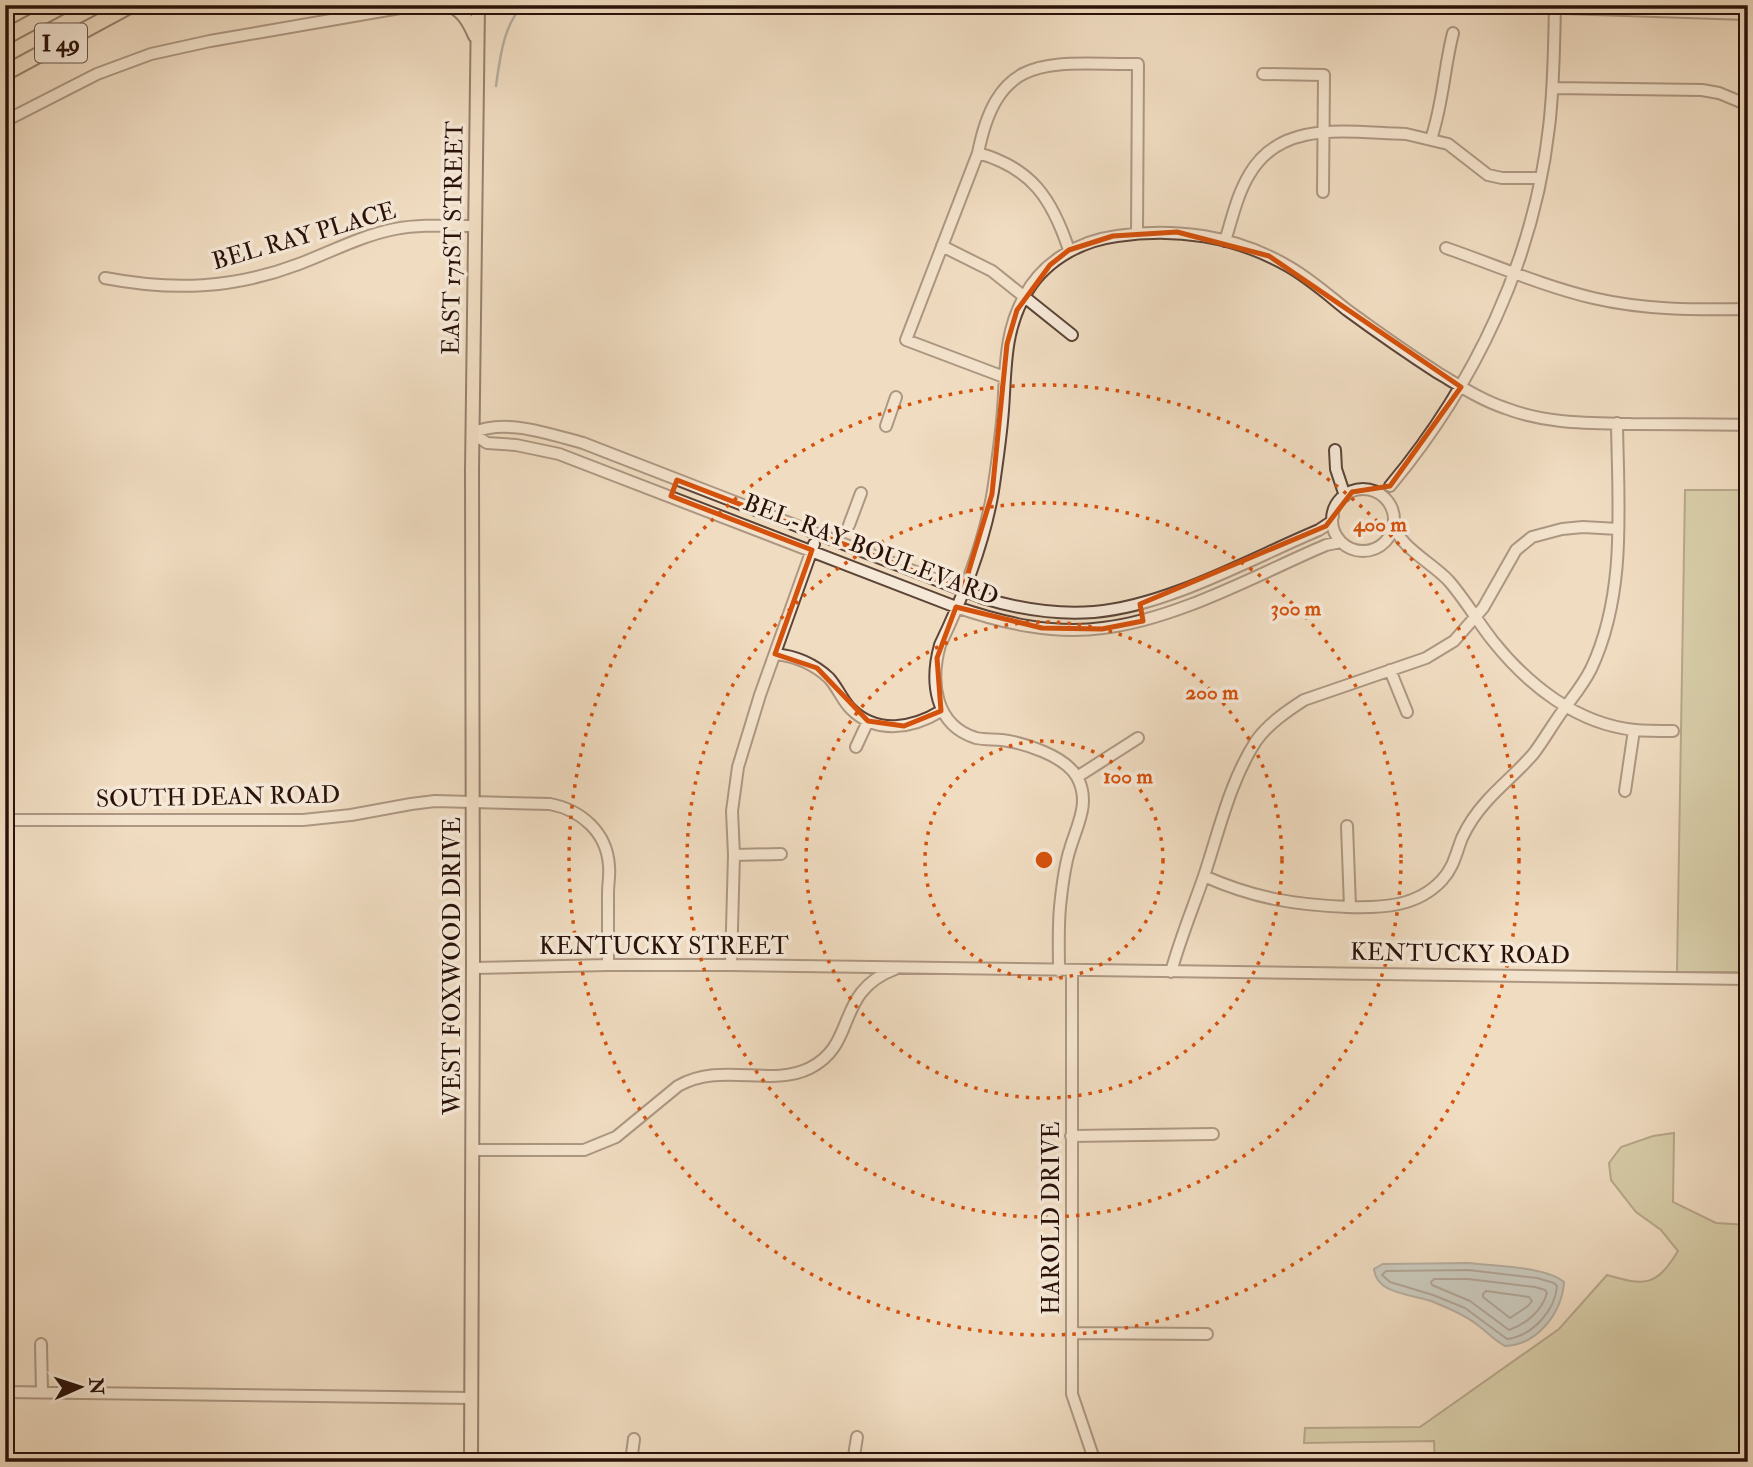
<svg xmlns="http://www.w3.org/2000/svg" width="1753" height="1467" font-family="'IM FELL Double Pica',serif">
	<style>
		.green { fill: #bdbf90; stroke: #74684c; stroke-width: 2 }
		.water { fill: #a1b8bf; stroke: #717576; stroke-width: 2 }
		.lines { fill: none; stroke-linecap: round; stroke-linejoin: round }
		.shore { stroke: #666464; stroke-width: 2 }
		.stream { stroke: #717576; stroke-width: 2.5 }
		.minor-casing { stroke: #5c4437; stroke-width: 14 }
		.major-casing { stroke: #2a1109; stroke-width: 16 }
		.highway-casing { stroke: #2a1109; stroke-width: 18 }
		.minor { stroke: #f5e8d7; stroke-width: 10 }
		.major { stroke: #f0dcc1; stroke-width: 12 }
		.highway { stroke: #f0dcc1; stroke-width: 14 }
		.marked { fill: none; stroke: #d5520c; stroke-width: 5; stroke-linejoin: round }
		.ring { fill: none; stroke: #d5520c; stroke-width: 3.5; stroke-dasharray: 3.5 7 }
		.labels { text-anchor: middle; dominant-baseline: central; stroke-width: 7; stroke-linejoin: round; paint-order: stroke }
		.shield { fill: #f5e8d7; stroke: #675247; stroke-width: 2 }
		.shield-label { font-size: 23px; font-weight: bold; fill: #2a1109 }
		.street-label { font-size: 24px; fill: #2a1109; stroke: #f5e8d7 }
		.centre { fill: #d5520c; stroke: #f5e8d7; stroke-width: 3.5 }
		.ring-label { font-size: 21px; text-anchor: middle; font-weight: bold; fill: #d5520c; stroke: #f5e8d7; stroke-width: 7; stroke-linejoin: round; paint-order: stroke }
	</style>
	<rect width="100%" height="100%" fill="#f0dcc1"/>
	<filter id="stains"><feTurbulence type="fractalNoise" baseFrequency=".00286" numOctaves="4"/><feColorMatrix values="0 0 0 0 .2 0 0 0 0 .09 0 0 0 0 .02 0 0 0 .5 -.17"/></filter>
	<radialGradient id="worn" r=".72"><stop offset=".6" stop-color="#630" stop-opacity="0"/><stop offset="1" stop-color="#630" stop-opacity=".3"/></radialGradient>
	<path class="green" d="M1685 490H1748V972H1677Z
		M1674 1133 1673 1202 1716 1223 1748 1225V1462H1435L1434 1441 1304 1443 1305 1428 1420 1427 1559 1329 1607 1275C1645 1286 1656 1287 1678 1251L1661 1230 1636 1212 1611 1180 1609 1163 1621 1147 1653 1136Z"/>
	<path class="water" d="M1468 1263C1493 1266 1545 1266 1564 1282 1562 1312 1538 1345 1505 1346 1495 1341 1488 1333 1479 1326 1465 1315 1448 1308 1431 1301 1411 1294 1376 1294 1374 1269L1383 1264Z"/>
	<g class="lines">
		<path class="shore" d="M1468 1270 1537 1278 1554 1283 1557 1286C1555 1311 1532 1336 1507 1339L1465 1308 1433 1295 1390 1282 1382 1275 1386 1271Z
			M1434 1279H1468L1535 1287 1545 1290 1547 1293C1542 1311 1526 1324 1509 1330L1470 1301 1432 1285 1431 1282Z
			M1486 1291 1529 1297 1532 1301 1528 1306 1510 1318 1483 1297V1294Z"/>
		<path class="stream" d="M496 86C500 58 503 26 523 5"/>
		<defs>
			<path id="minor" d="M1468 5 1748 14
				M1263 74 1324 75 1323 192
				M1553 88 1702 90 1719 93 1748 105
				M5 121 97 74 151 54 210 41 417 5
				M1431 139C1443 104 1444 68 1453 33
				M978 153C1032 168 1052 199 1069 250
				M1225 241C1232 219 1237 195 1249 175 1281 118 1351 133 1406 134L1448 144 1488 175 1502 178H1541
				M942 246 992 271 1072 335
				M1446 248C1495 265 1543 286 1593 298 1644 310 1695 310 1748 309
				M105 278C173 291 233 289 299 264 331 252 360 236 395 229 421 224 448 226 475 226
				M1004 377 906 340 978 153C999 48 1051 65 1138 64L1137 233
				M886 426 896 397
				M472 433 487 443 516 445 559 454 956 607C1003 623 1053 635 1103 628 1178 619 1256 575 1326 545L1341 542
				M472 433C506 418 549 434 583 443L983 598C1019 609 1056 615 1094 612 1167 606 1250 559 1319 530L1331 522 1333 516
				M1335 450 1336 469 1345 496
				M1390 486C1475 384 1534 260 1549 127 1554 87 1554 46 1555 5
				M1332 520a31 31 0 1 1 62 0a31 31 0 1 1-62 0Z
				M1394 524C1397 545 1432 563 1448 580 1465 599 1477 621 1493 641 1528 685 1577 724 1635 730 1647 731 1660 731 1673 731
				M849 525 861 493
				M775 654C795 656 814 664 829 678 838 688 842 700 851 709 877 735 913 728 941 711
				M1390 670 1407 712
				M856 747 868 721
				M1077 777 1138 738
				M1625 791 1634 730
				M5 820H303L351 815 411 804 435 801 550 804C581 810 607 832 609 866 610 875 608 884 608 893 608 917 608 941 608 965
				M1347 826 1350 907
				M734 855 781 854
				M1204 876C1253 898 1295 905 1348 907 1382 908 1417 907 1442 880 1454 867 1456 853 1462 838 1468 825 1476 813 1486 802 1501 785 1519 771 1534 753 1546 737 1555 720 1567 705 1576 693 1584 683 1591 669 1627 593 1618 505 1617 423
				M731 965 734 855 732 811 738 767 760 695 814 544
				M473 968 608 965H731L1748 979
				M1059 971C1059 950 1058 928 1060 907 1062 888 1064 867 1070 849 1077 825 1091 802 1077 777 1065 756 1025 743 1002 740 994 739 985 740 976 738 934 725 930 681 940 645 963 597 984 544 993 491 997 464 1001 437 1003 410 1006 370 1004 333 1024 297 1042 262 1079 241 1117 236 1175 227 1235 236 1286 265 1308 277 1327 294 1347 310 1377 332 1407 353 1438 373 1460 386 1481 400 1505 408 1547 424 1587 423 1631 424 1670 424 1709 424 1748 425
				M1072 971V1394L1095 1462
				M1171 972C1180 939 1193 908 1204 876 1219 831 1230 781 1256 741 1268 724 1287 711 1304 700L1426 658 1454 641 1483 608 1516 550 1532 537 1562 529 1583 527 1618 529
				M1071 1136 1213 1134
				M472 1150H584L616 1137 678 1086C722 1061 770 1088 810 1068 858 1044 834 992 895 969
				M1072 1333 1207 1334
				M41 1344 42 1392
				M5 1392 471 1398
				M631 1462 634 1439
				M853 1462 857 1437"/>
			<path id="major" d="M449 5C463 11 469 22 475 36
				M471 1462 473 964 472 471 478 5"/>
			<path id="highway" d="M5 37 64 5
				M5 73 131 5"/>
		</defs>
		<use href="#minor" class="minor-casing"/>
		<use href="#major" class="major-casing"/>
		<use href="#highway" class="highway-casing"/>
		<use href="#minor" class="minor"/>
		<use href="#major" class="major"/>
		<use href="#highway" class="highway"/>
	</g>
	<path d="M0 0H1753V1467H0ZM1177 232 1269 256 1461 387 1390 486 1352 492 1326 526 1140 604 1143 621 1102 629 1042 628 956 607 937 658 941 711 904 726 868 721 817 668 775 654 812 550 671 496 677 480 963 590 992 494 1007 344 1017 310 1050 265 1069 250 1113 236Z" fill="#f0dcc1" fill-opacity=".55" fill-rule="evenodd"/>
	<path class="marked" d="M1177 232 1269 256 1461 387 1390 486 1352 492 1326 526 1140 604 1143 621 1102 629 1042 628 956 607 937 658 941 711 904 726 868 721 817 668 775 654 812 550 671 496 677 480 963 590 992 494 1007 344 1017 310 1050 265 1069 250 1113 236Z"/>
	<g class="ring">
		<circle cx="1044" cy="860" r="119"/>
		<circle cx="1044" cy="860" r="238"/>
		<circle cx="1044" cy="860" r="357"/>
		<circle cx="1044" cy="860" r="475"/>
	</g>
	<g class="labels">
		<rect class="shield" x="35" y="23.5" width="52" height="39" rx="5"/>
		<g class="shield-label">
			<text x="61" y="43">I 49</text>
		</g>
		<g class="street-label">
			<text transform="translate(304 236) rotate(-16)">BEL RAY PLACE</text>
			<text transform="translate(453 238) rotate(-89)">EAST 171ST STREET</text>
			<text transform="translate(871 550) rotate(21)">BEL-RAY BOULEVARD</text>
			<text transform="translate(218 797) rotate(-1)">SOUTH DEAN ROAD</text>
			<text x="664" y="946">KENTUCKY STREET</text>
			<text transform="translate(1460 954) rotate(1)">KENTUCKY ROAD</text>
			<text transform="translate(452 966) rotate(-90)">WEST FOXWOOD DRIVE</text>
			<text transform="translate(1051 1218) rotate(-90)">HAROLD DRIVE</text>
		</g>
	</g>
	<circle cx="1044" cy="860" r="10" class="centre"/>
	<g class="ring-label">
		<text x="1380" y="531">400 m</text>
		<text x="1296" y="615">300 m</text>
		<text x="1212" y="699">200 m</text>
		<text x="1128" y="783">100 m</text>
	</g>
	<rect width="1753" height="1467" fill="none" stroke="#f0dcc1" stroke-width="28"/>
	<rect x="7" y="7" width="1739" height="1453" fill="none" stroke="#2a1109" stroke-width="3.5"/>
	<rect x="14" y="14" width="1725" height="1439" fill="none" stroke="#2a1109" stroke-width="2"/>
	<g transform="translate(80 1387) rotate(87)" stroke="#f5e8d7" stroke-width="5" paint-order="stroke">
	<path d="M0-5L12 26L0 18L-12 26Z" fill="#2a1109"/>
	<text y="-10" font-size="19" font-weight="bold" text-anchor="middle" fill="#2a1109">N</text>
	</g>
	<rect width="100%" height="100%" filter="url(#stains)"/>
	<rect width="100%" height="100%" fill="url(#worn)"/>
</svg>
